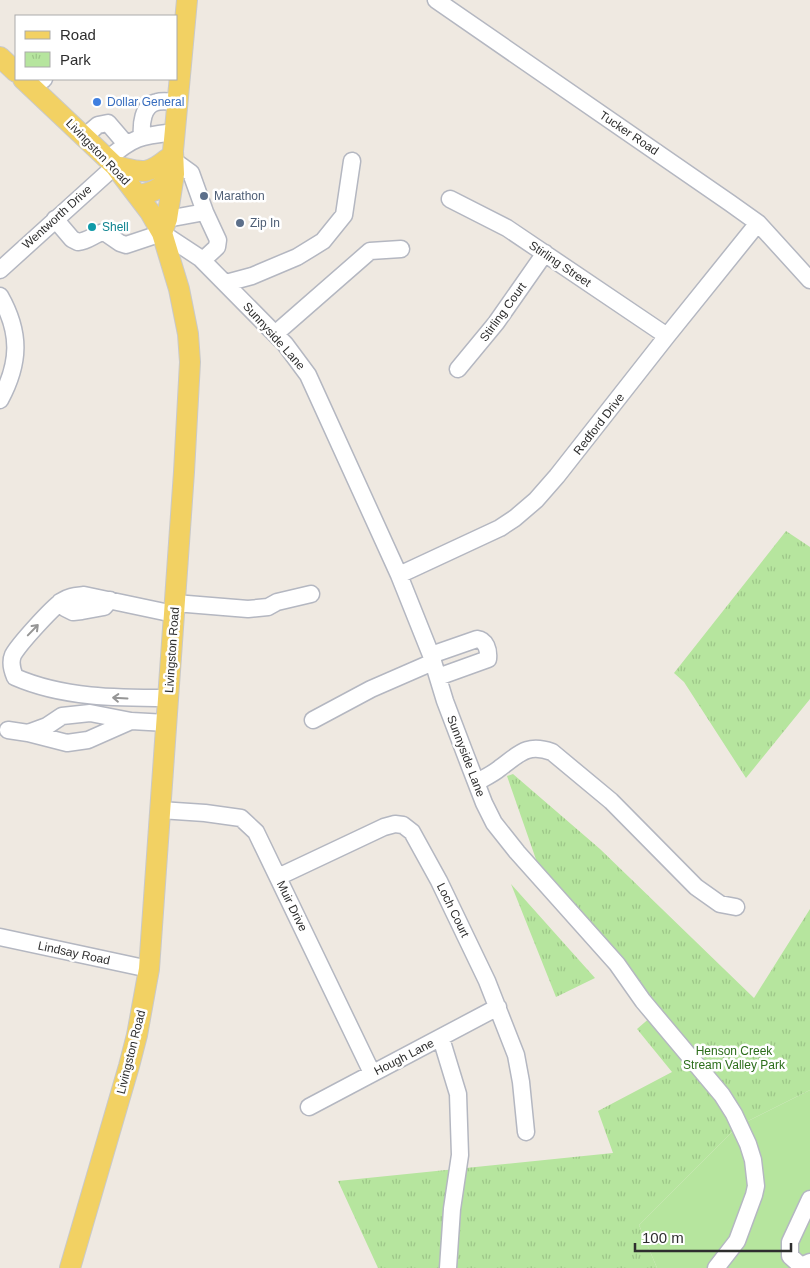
<svg xmlns="http://www.w3.org/2000/svg" width="810" height="1268" font-family="Arial,sans-serif">
	<style>
		.grass { fill: #b6e59e }
		.park { fill: url(#park-tufts) }
		.lines { fill: none; stroke-linecap: round; stroke-linejoin: round }
		.minor-casing { stroke: #b4b7c1; stroke-width: 19 }
		.major-casing { stroke: #c9c9c9; stroke-width: 22 }
		.minor { stroke: #fff; stroke-width: 16 }
		.major { stroke: #f2d163; stroke-width: 20 }
		.oneway { stroke: #969696 }
		.shop-dot { fill: #3f7fe0; stroke: #fff; stroke-width: 2 }
		.service-dot { fill: #5c6f8a; stroke: #fff; stroke-width: 2 }
		.culture-dot { fill: #0f9aa8; stroke: #fff; stroke-width: 2 }
		.labels { text-anchor: middle; dominant-baseline: central; stroke-width: 5; stroke-linejoin: round; paint-order: stroke }
		.shop-label { font-size: 12px; fill: #366cbe; stroke: #fff; text-anchor: start }
		.street-label { font-size: 12px; fill: #2e2e2e; stroke: #fff }
		.service-label { font-size: 12px; fill: #4e5e75; stroke: #fff; text-anchor: start }
		.culture-label { font-size: 12px; fill: #0d838f; stroke: #fff; text-anchor: start }
		.park-label { font-size: 12px; fill: #2c6e1b; stroke: #fff }
	</style>
	<defs>
		<pattern id="park-tufts" width="24" height="20" patternUnits="userSpaceOnUse" patternTransform="scale(1.25)"><rect width="24" height="20" fill="#b6e59e"/><path d="M3 7l-1-3M5 7V3M7 7l1-3M15 17l-1-3M17 17v-4M19 17l1-3" fill="none" stroke="#9dc588"/></pattern>
	</defs>
	<rect width="100%" height="100%" fill="#efe9e1"/>
	<path class="grass" d="M810 1090V1268H657L639 1225 738 1126Z"/>
	<path class="park" d="M786 531 810 547V699L746 778 684 682 674 673Z
		M513 774 600 849 754 998 810 909V1090L738 1126 639 1225 657 1268H378L338 1181 613 1153 598 1111 672 1072 637 1029 652 1016 547 891 507 776Z
		M511 884 595 978 556 997Z"/>
	<g class="lines">
		<defs>
			<path id="minor" d="M436 0 730 203 758 223 810 280
				M32 87 44 79
				M85 136 98 125 108 123 126 144
				M142 137C141 125 142 105 157 102 163 100 172 102 178 102
				M108 159C134 136 142 136 175 132
				M173 160 191 173 205 212
				M450 199 507 228 667 336
				M55 219 72 239 78 242C89 241 94 234 104 232L120 243 126 245 162 233 200 258 285 344 308 375 399 575 431 655 445 701 464 751 484 803 494 823 517 852 617 964 643 1001 722 1095 734 1114 748 1144 753 1160 756 1186 754 1195 737 1241 716 1268
				M167 219 205 212 218 240 217 247 203 260
				M0 270 115 166
				M226 283 252 276 297 257 323 241 344 215 352 161
				M0 296C21 333 20 363 0 400
				M275 334 370 251 401 249
				M458 369 496 323 545 253
				M399 575 500 528 515 518 536 500 557 476 667 336 758 223
				M60 602 65 608 73 612 82 611 104 607 110 600
				M175 603 248 609 268 607 277 602 311 594
				M431 655 477 639C486 640 489 650 488 659L438 677
				M168 698C117 698 63 698 15 677 12 670 10 662 13 655 19 644 51 609 62 601 69 596 76 596 84 595L174 614
				M313 720 371 689 433 662
				M8 730 28 733 47 726 62 716 90 713 131 721 167 723
				M28 733 67 743 88 740 131 721
				M477 782C484 778 493 774 500 768 519 754 527 743 552 752L611 801 696 887 720 904 736 907
				M160 810 205 813 241 818 256 832 372 1073
				M278 877 384 827 395 824 403 825 412 832 439 881 487 981 516 1055 521 1082 526 1132
				M0 937 149 969
				M441 1038 458 1094 460 1155 452 1209 448 1268
				M309 1107 498 1007
				M810 1199 790 1242V1256L801 1266 810 1262"/>
			<path id="major" d="M0 57 16 72
				M23 79 115 166 150 212 162 233 179 289 188 334 190 362 184 472 149 969 137 1035 129 1066 70 1268
				M115 166C140 171 145 177 167 159
				M138 195C154 193 164 186 174 174L173 151 187 0
				M162 233 167 219 174 174"/>
		</defs>
		<use href="#minor" class="minor-casing"/>
		<use href="#major" class="major-casing"/>
		<use href="#minor" class="minor"/>
		<use href="#major" class="major"/>
	</g>
	<defs><path id="oneway-shaft" d="M-6 0H5M1.5-3L5.5 0L1.5 3" fill="none" stroke-width="1.6" stroke-linecap="round" stroke-linejoin="round" transform="scale(1.25)"/></defs>
	<g class="oneway">
		<use href="#oneway-shaft" transform="translate(33 630) rotate(-46)"/>
		<use href="#oneway-shaft" transform="translate(120 698) rotate(-177)"/>
	</g>
	<circle class="shop-dot" cx="97" cy="102" r="5"/>
	<g class="service-dot">
		<circle cx="204" cy="196" r="5"/>
		<circle cx="240" cy="223" r="5"/>
	</g>
	<circle class="culture-dot" cx="92" cy="227" r="5"/>
	<g class="labels">
		<g class="shop-label">
			<text x="107" y="102">Dollar General</text>
		</g>
		<g class="street-label">
			<text transform="translate(629 133) rotate(34)">Tucker Road</text>
			<text transform="translate(98 152) rotate(46)">Livingston Road</text>
			<text transform="translate(57 217) rotate(-42)">Wentworth Drive</text>
			<text transform="translate(560 264) rotate(34)">Stirling Street</text>
			<text transform="translate(503 312) rotate(-54)">Stirling Court</text>
			<text transform="translate(274 336) rotate(48)">Sunnyside Lane</text>
			<text transform="translate(599 424) rotate(-52)">Redford Drive</text>
			<text transform="translate(172 650) rotate(-86)">Livingston Road</text>
			<text transform="translate(466 756) rotate(69)">Sunnyside Lane</text>
			<text transform="translate(292 906) rotate(64)">Muir Drive</text>
			<text transform="translate(453 910) rotate(64)">Loch Court</text>
			<text transform="translate(74 953) rotate(12)">Lindsay Road</text>
			<text transform="translate(131 1052) rotate(-76)">Livingston Road</text>
			<text transform="translate(404 1057) rotate(-27)">Hough Lane</text>
		</g>
		<g class="service-label">
			<text x="214" y="196">Marathon</text>
			<text x="250" y="223">Zip In</text>
		</g>
		<g class="culture-label">
			<text x="102" y="227">Shell</text>
		</g>
		<g class="park-label">
			<text x="734" y="1051">Henson Creek<tspan x="734" dy="14">Stream Valley Park</tspan></text>
		</g>
	</g>
	<rect x="15" y="15" width="162" height="65" fill="#ffffff" stroke="#ababab"/>
	<rect x="25" y="31" width="25" height="8" fill="#f2d163" stroke="#ababab"/>
	<text x="60" y="40" font-size="15" fill="#2e2e2e">Road</text>
	<rect x="25" y="52" width="25" height="15" fill="url(#park-tufts)" stroke="#ababab"/>
	<text x="60" y="65" font-size="15" fill="#2e2e2e">Park</text>
	<path d="M635 1243v8h156v-8" fill="none" stroke="#2e2e2e" stroke-width="2.5"/>
	<text x="642" y="1243" font-size="15" fill="#2e2e2e" stroke="#ffffff" stroke-width="4" paint-order="stroke">100 m</text>
</svg>
